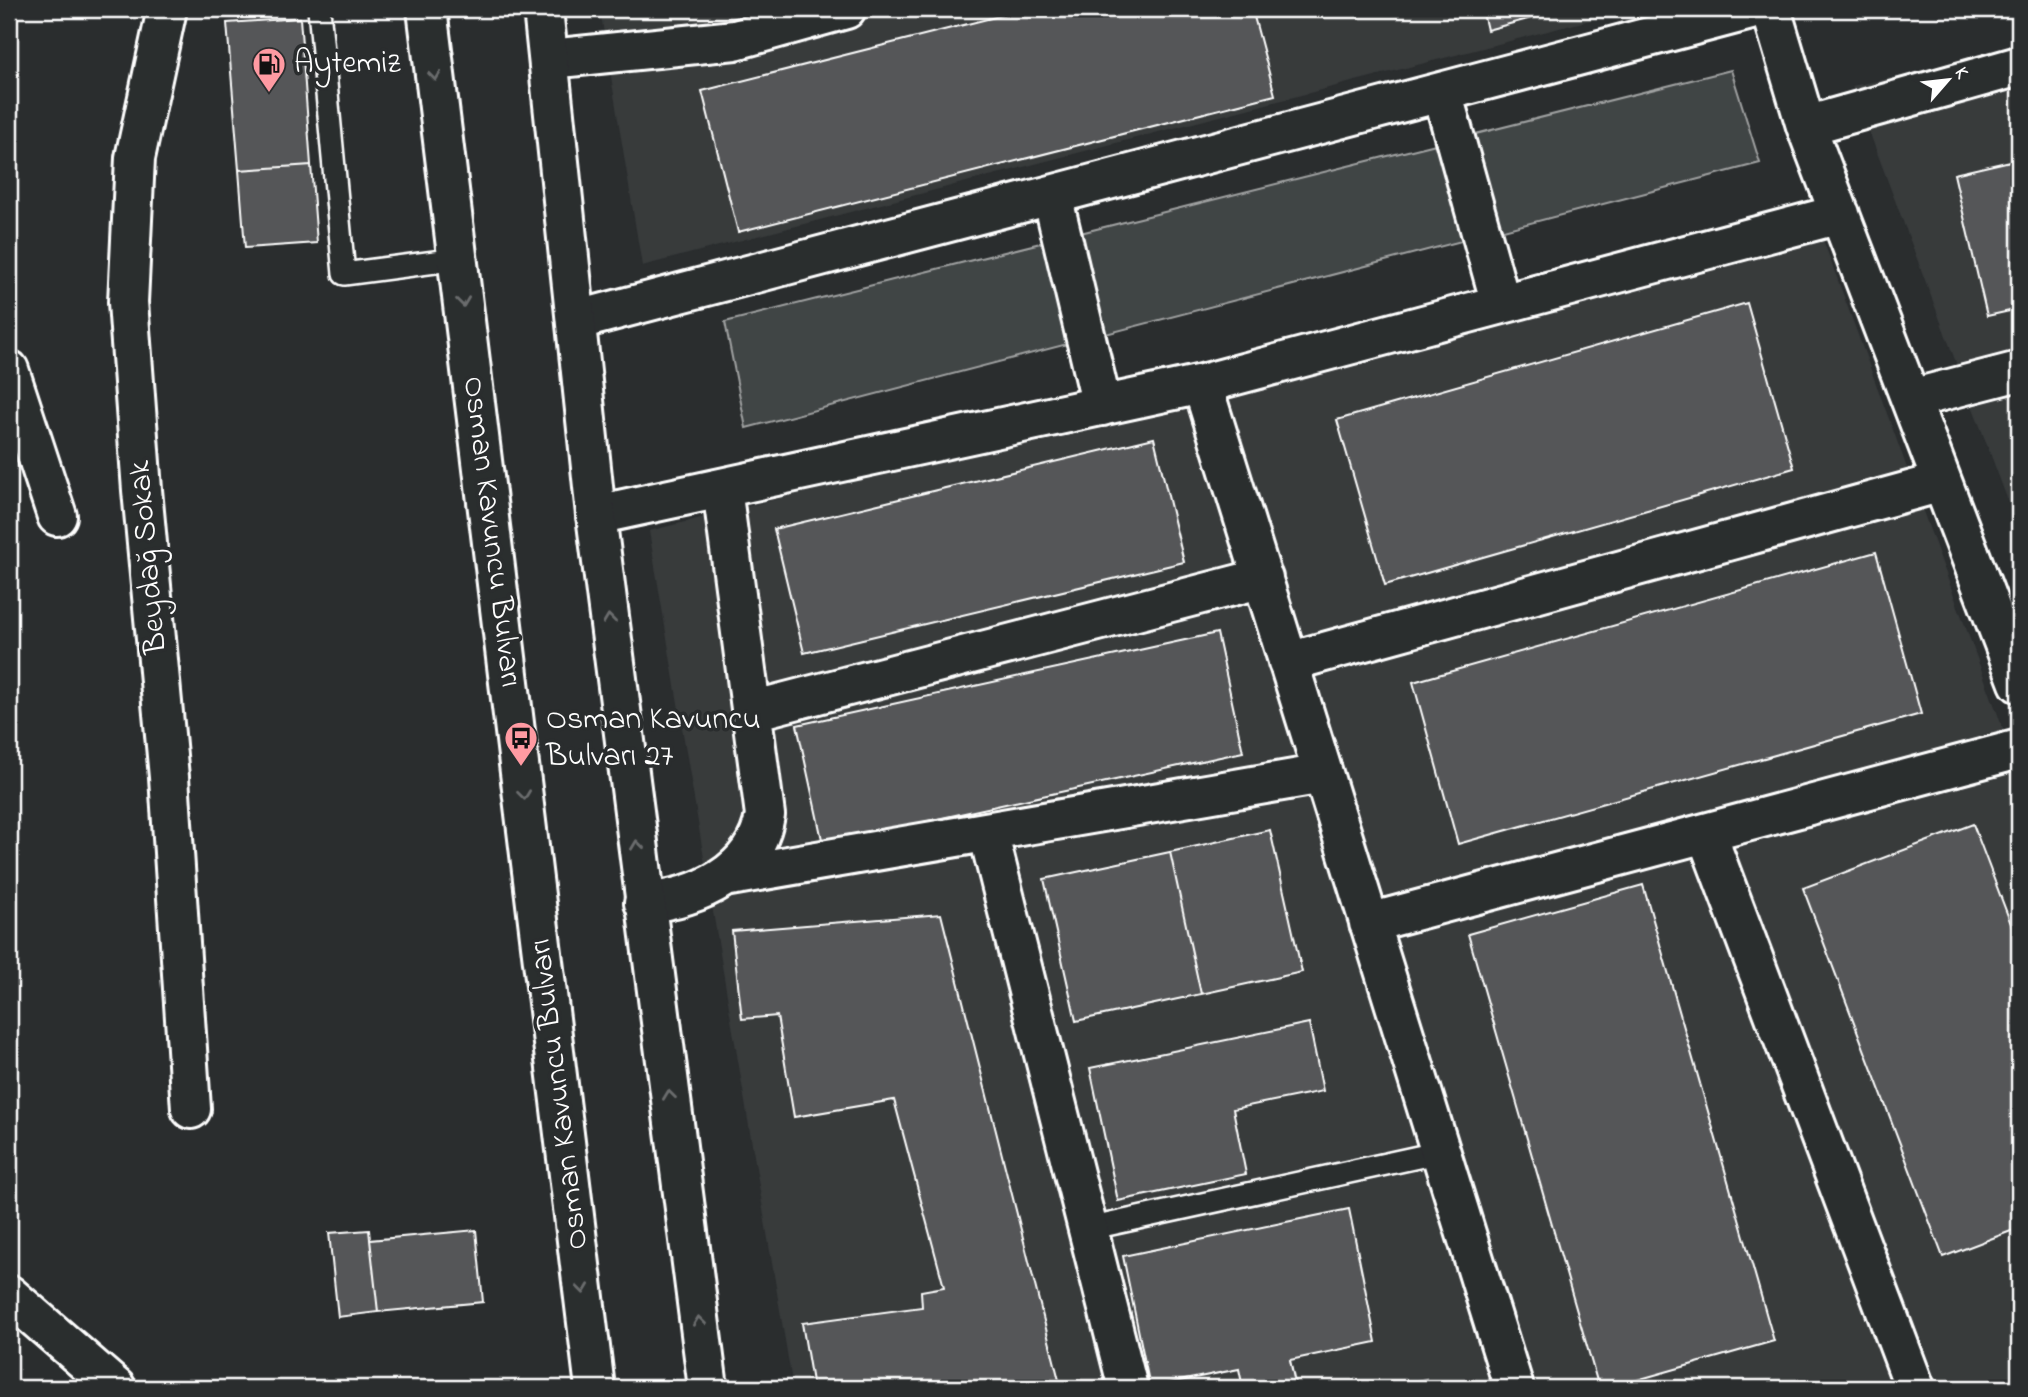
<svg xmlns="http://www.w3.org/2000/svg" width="2028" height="1397" font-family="'Indie Flower',sans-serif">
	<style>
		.built { fill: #373a3b }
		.green { fill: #414445; stroke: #a0a2a2; stroke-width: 2 }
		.building { fill: #555758; stroke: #fff; stroke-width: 2 }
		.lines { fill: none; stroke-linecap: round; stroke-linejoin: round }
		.service-casing { stroke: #fff; stroke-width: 26 }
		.minor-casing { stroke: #fff; stroke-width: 44 }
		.trunk-casing { stroke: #fff; stroke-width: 44 }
		.service { stroke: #2a2d2e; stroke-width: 21 }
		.minor { stroke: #2a2d2e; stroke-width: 38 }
		.trunk { stroke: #2a2d2e; stroke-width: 38 }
		.oneway { stroke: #6a6c6d }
		.labels { text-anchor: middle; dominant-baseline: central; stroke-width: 7; stroke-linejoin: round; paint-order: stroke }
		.poi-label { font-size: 32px; fill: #fff; stroke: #2a2d2e; text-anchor: start }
		.street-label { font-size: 32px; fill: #fff; stroke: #2a2d2e }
	</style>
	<rect width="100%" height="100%" fill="#2a2d2e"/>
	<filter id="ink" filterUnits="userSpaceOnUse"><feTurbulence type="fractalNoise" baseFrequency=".0143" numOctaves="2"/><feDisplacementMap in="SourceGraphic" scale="14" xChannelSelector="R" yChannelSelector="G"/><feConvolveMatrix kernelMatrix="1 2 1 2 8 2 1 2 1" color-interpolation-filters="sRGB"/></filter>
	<g filter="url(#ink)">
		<path class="built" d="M600 9H1633L642 266Z
			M2019 52V530L1852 86Z
			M1822 237 2019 772V1388H793L649 531Z"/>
		<path class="green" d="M1731 70 1760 163 746 428 725 322Z"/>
		<path class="building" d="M1027 9H1252L1275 95 738 232 702 91Z
			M1482 9H1565L1487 30Z
			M300 18 311 165 239 170 227 23Z
			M2019 159V309L1987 316 1954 174Z
			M311 165 317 243 245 248 239 170Z
			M1747 303 1794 468 1385 585 1337 420Z
			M1154 438 1184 562 804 653 774 529Z
			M1876 552 1921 714 1458 844 1413 682Z
			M1217 633 1243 752 823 844 797 725Z
			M1973 824 2019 945V1228L1943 1257 1803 888Z
			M1270 830 1302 972 1201 994 1170 852Z
			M1170 852 1201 994 1076 1021 1044 879Z
			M1643 885 1774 1341 1609 1388H1599L1468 934Z
			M941 914 1061 1388H813L802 1323 922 1307 921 1291 944 1287 894 1100 794 1117 777 1016 742 1019 732 931Z
			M1309 1023 1323 1091 1233 1109 1246 1174 1118 1201 1090 1068Z
			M1349 1209 1376 1342 1290 1360 1296 1388H1243L1239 1369 1150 1387 1123 1256Z
			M369 1230 378 1312 338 1317 329 1233Z
			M476 1230 483 1302 378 1312 370 1240Z
			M1426 1379 1428 1388H1384Z"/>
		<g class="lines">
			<defs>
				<path id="service" d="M319 9 344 274 458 259
					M1088 1229 1441 1152"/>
				<path id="minor" d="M167 9 135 158 128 302 142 490 169 777 191 1109
					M1771 9 1806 126 2019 683
					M550 59 735 40 846 9
					M1442 92 1501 304
					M1806 126 2019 66
					M1052 195 1102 406
					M578 320 1755 9
					M9 370 57 516
					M1202 384 1514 1388
					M1911 399 2019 371
					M596 515 1202 384 1840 214
					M1288 662 1942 482
					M752 711 1263 578
					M988 832 1128 1388
					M1706 833 1915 1388
					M724 877 1323 774
					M644 903C698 898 755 873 765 815L722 488
					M1369 923 2019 749
					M9 1295 116 1388"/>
				<path id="trunk" d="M427 9 595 1388
					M543 9 596 515 708 1388"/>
			</defs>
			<use href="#service" class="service-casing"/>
			<use href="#minor" class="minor-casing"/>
			<use href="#trunk" class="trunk-casing"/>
			<use href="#service" class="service"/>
			<use href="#minor" class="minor"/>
			<use href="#trunk" class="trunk"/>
		</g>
		<defs><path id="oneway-chevron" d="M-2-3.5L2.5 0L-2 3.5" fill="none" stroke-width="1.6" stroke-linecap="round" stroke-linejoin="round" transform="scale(1.75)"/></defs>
		<g class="oneway">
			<use href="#oneway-chevron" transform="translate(435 76) rotate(83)"/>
			<use href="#oneway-chevron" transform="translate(463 302) rotate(83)"/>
			<use href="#oneway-chevron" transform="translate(609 619) rotate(-97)"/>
			<use href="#oneway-chevron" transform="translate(524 795) rotate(83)"/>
			<use href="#oneway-chevron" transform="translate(637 845) rotate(-97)"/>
			<use href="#oneway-chevron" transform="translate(669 1095) rotate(-97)"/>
			<use href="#oneway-chevron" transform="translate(583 1289) rotate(83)"/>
			<use href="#oneway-chevron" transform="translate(699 1321) rotate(-97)"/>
		</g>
	</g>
	<defs>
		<symbol id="fuel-pin" viewBox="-11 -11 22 30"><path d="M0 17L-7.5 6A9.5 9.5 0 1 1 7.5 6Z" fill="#ff9aa2" stroke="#2a2d2e"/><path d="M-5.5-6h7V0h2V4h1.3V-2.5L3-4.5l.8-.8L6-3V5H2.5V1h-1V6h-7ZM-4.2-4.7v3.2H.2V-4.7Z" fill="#111"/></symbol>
		<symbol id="bus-pin" viewBox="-11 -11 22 30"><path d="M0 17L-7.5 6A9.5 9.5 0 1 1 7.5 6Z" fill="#ff9aa2" stroke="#2a2d2e"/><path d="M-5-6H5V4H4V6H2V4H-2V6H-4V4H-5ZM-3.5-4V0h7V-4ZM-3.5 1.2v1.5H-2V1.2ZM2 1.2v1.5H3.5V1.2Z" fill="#111"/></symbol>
	</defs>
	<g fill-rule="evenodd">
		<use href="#fuel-pin" x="250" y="45" width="38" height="52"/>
		<use href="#bus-pin" x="502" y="719" width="38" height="52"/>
	</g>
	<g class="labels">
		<g class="poi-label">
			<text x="294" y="64">Aytemiz</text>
			<text x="546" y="720">Osman Kavuncu<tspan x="546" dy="37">Bulvarı 27</tspan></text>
		</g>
		<g class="street-label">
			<text transform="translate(491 532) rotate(83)">Osman Kavuncu Bulvarı</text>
			<text transform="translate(149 557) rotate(-95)">Beydağ Sokak</text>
			<text transform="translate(560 1094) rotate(-97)">Osman Kavuncu Bulvarı</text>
		</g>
	</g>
	<rect width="2028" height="1397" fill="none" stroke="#2a2d2e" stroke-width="35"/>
	<rect x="18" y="18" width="1993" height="1362" fill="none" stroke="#fff" stroke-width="2.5" filter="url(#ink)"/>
	<g transform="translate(1948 80) rotate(62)" stroke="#2a2d2e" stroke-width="5" paint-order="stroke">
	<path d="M0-5L12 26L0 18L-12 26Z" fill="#ffffff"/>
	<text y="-10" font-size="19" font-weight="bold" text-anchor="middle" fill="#ffffff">K</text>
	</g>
</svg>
